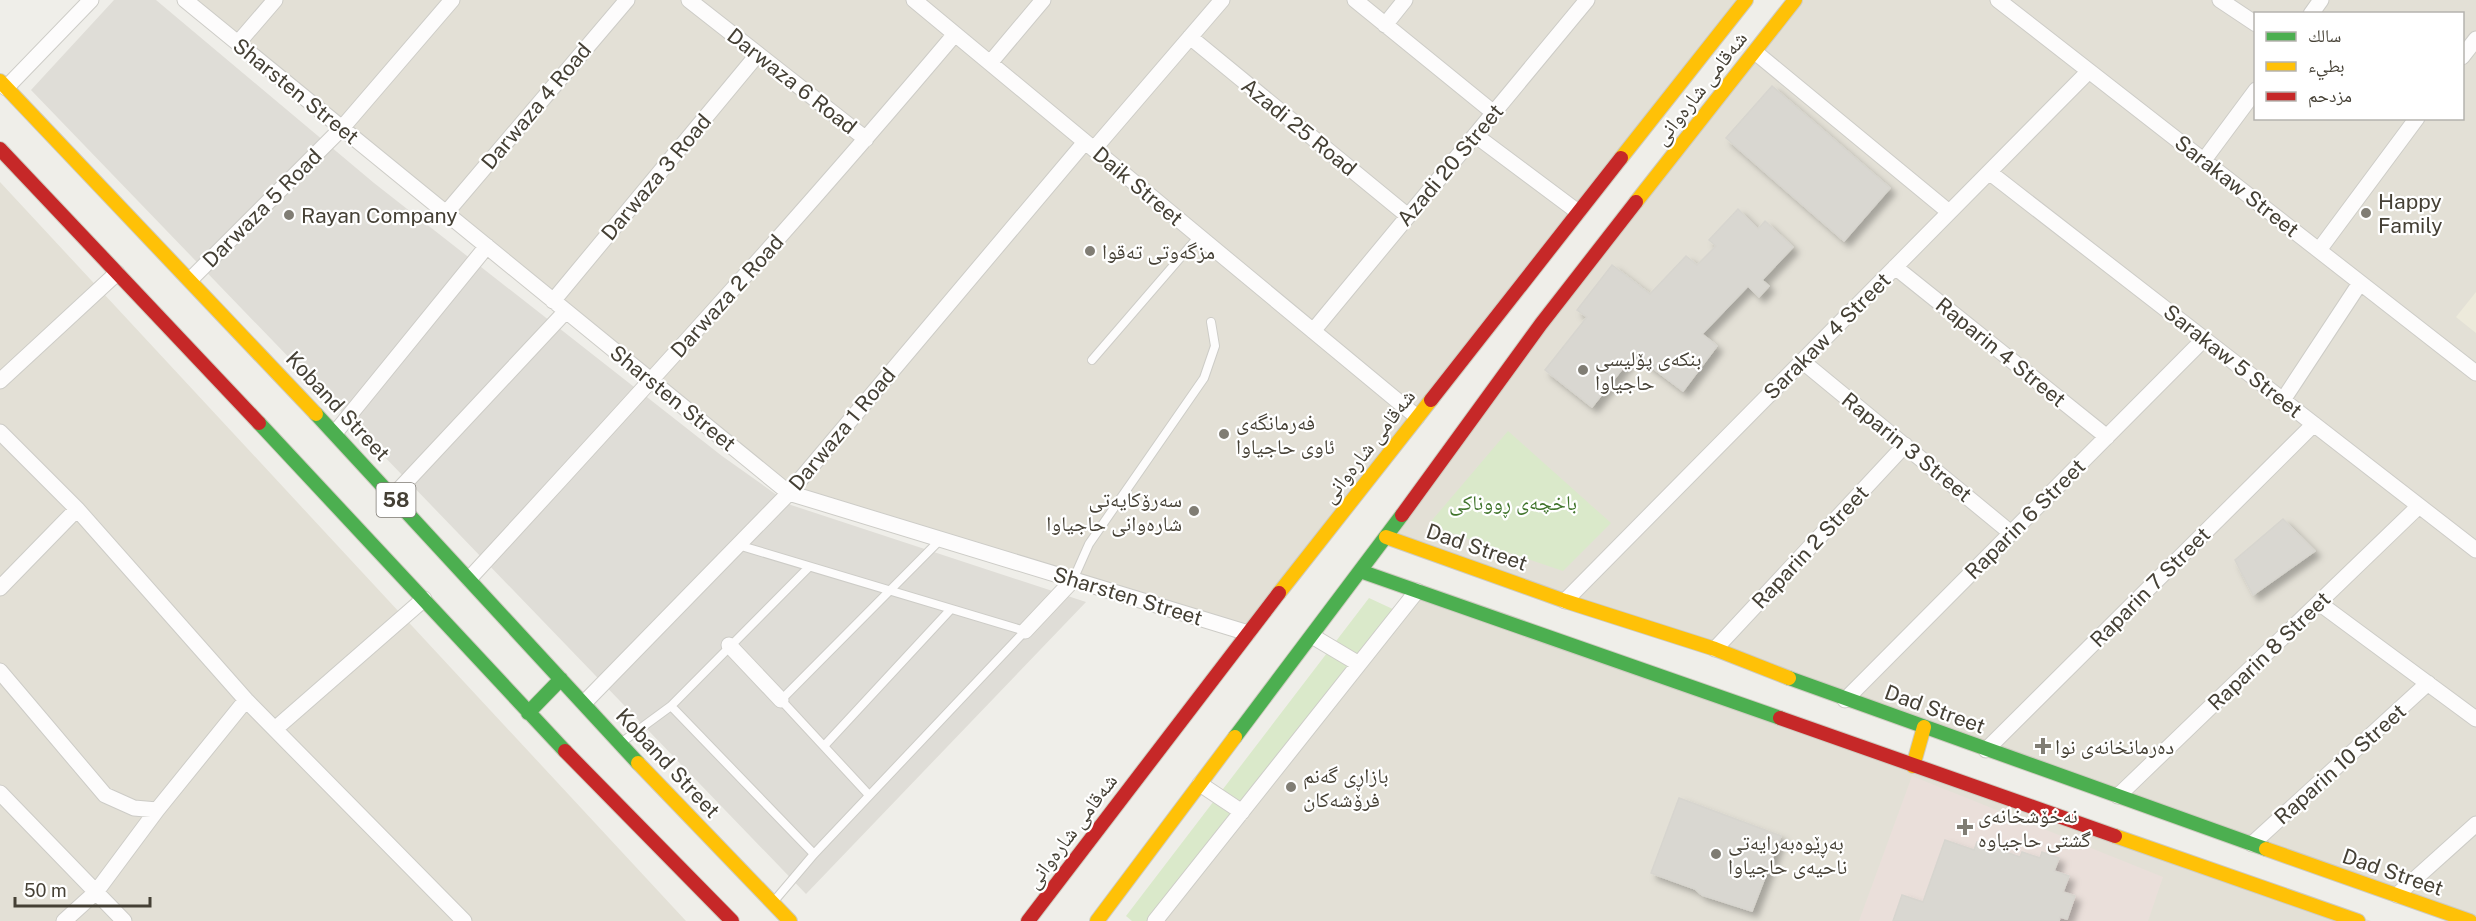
<svg xmlns="http://www.w3.org/2000/svg" width="2476" height="921" font-family="'Public Sans','Noto Naskh Arabic',sans-serif">
	<style>
		.residential { fill: #e3e0d6; fill-rule: evenodd }
		.industrial { fill: #dfddd7 }
		.education { fill: #edeadb }
		.medical { fill: #eadfda }
		.green { fill: #dae9ca }
		.building { fill: #d9d7d1; stroke: #d7d5cf; stroke-width: 1.5; filter: url(#shadow) }
		.lines { fill: none; stroke-linecap: round; stroke-linejoin: round }
		.lane-casing { stroke: #cdccc7; stroke-width: 10 }
		.street-casing { stroke: #cdccc7; stroke-width: 17 }
		.fast-casing { stroke: #cecbc0; stroke-width: 16 }
		.slow-casing { stroke: #cecbc0; stroke-width: 16 }
		.jam-casing { stroke: #cecbc0; stroke-width: 16 }
		.lane { stroke: #fdfcfc; stroke-width: 8 }
		.street { stroke: #fdfcfc; stroke-width: 15 }
		.fast { stroke: #4caf50; stroke-width: 14 }
		.slow { stroke: #ffc107; stroke-width: 14 }
		.jam { stroke: #c62828; stroke-width: 14 }
		.poi-dot { fill: #807d74; stroke: #fff; stroke-width: 2 }
		.labels { text-anchor: middle; dominant-baseline: central; stroke-width: 4.5; stroke-linejoin: round; paint-order: stroke }
		.shield { fill: #fff; stroke: #7d7972; stroke-width: 1.5 }
		.shield-label { font-size: 20px; font-weight: bold; fill: #454035 }
		.street-label { font-size: 21px; fill: #454035; stroke: #fff }
		.poi-label { font-size: 21px; fill: #454035; stroke: #fff; text-anchor: start }
		.park-label { font-size: 21px; fill: #40742b; stroke: #fff }
	</style>
	<defs>
		<filter id="shadow"><feDropShadow dx="5.5" dy="5.5" stdDeviation="3" flood-color="#0004"/></filter>
	</defs>
	<rect width="100%" height="100%" fill="#efeee9"/>
	<path class="residential" d="M188 0H1742L1248 633 789 493Z
		M1798 0H2476V921L1386 537ZM2256 14H2462V118H2256Z
		M0 182 686 921H0Z
		M1417 591 2371 921H1152Z"/>
	<path class="industrial" d="M114 0H156L374 183 722 456 791 505 1086 602 806 894 31 90Z"/>
	<path class="education" d="M2476 292V333L2456 317Z"/>
	<path class="medical" d="M1912 776 2163 877 2148 921H1859Z"/>
	<path class="green" d="M1508 431 1611 523 1563 571 1428 525Z
		M1369 598 1397 611 1157 921H1132L1126 916Z"/>
	<path class="building" d="M1772 86 1890 188 1844 241 1726 138Z
		M1738 209 1758 229 1765 221 1793 247 1762 280 1769 286 1759 297 1748 286 1702 334 1717 346 1683 391 1634 354 1592 407 1545 370 1587 317 1577 310 1612 265 1650 294 1686 256 1697 265 1716 246 1709 240Z
		M2283 519 2315 551 2253 595 2235 560Z
		M1679 798 1781 836 1752 911 1702 895 1695 889 1651 873Z
		M1945 840 1974 850 1977 842 2020 857 2022 852 2040 858 2042 852 2059 858 2054 871 2069 876 2063 892 2075 896 2067 919 2060 917 2059 921H1893L1902 895 1923 902Z"/>
	<g class="lines">
		<defs>
			<path id="lane" d="M1092 360 1199 236
				M738 545 1025 631 814 854 775 900
				M1073 580 1089 544 1204 378 1215 346 1211 322
				M671 706 814 854
				M622 742 671 706 809 567
				M824 746 951 609
				M869 795 781 700 941 539"/>
			<path id="street" d="M185 0 789 493 1248 633
				M689 0 866 139
				M914 0 1417 417
				M1355 0 1494 113
				M1998 0 2476 373
				M2220 0 2256 24
				M2311 14 2321 0
				M1385 25 1405 0
				M1190 37 1408 216
				M238 43 275 0
				M1755 52 1949 212
				M2462 57 2476 39
				M990 63 1043 0
				M6 88 91 0
				M1475 135 1578 212
				M1094 149 1222 0
				M2204 160 2256 90
				M1989 172 2476 550
				M446 213 627 0
				M2319 250 2417 118
				M1895 267 2107 437
				M190 280 342 128 452 0
				M553 301 758 54
				M1313 331 1587 0
				M1802 361 2011 533
				M0 381 117 273
				M2283 400 2360 283
				M0 432 77 509 246 700 464 921
				M335 433 487 246
				M393 496 566 311
				M469 579C634 400 798 220 955 34
				M0 588 77 509
				M1565 601 2089 71
				M2319 603 2476 719
				M1025 631 1073 580
				M1312 636 1359 664
				M729 645 781 700
				M1715 649 1905 445
				M0 671 105 795 134 808 157 810 246 700
				M1845 700 2204 339
				M584 703 789 493 1085 142
				M275 729 424 599
				M1986 750 2314 424
				M1200 784 1242 812
				M0 793 124 921
				M2118 796 2419 506
				M2252 844 2428 683
				M2397 895 2476 824
				M64 921 96 892 157 810
				M1155 921 1417 591"/>
			<path id="fast" d="M316 414 638 763
				M259 423 565 751
				M1360 571 1780 718
				M1789 678 2266 849
				M528 713 561 679
				M1235 737 1402 515"/>
			<path id="slow" d="M0 81 316 414
				M1621 158 1746 0
				M1636 202 1795 0
				M1386 537 1565 601 1715 649 1789 678
				M1279 593 1431 400
				M638 763 790 921
				M1913 766 1924 727
				M2115 836 2358 921
				M2266 849 2470 921
				M1097 921 1235 737"/>
			<path id="jam" d="M0 149 259 423
				M1431 400 1621 158
				M1402 515 1541 324 1636 202
				M1780 718 2115 836
				M565 751 732 921
				M1028 921 1279 593"/>
		</defs>
		<use href="#lane" class="lane-casing"/>
		<use href="#street" class="street-casing"/>
		<use href="#fast" class="fast-casing"/>
		<use href="#slow" class="slow-casing"/>
		<use href="#jam" class="jam-casing"/>
		<use href="#lane" class="lane"/>
		<use href="#street" class="street"/>
		<use href="#fast" class="fast"/>
		<use href="#slow" class="slow"/>
		<use href="#jam" class="jam"/>
	</g>
	<g class="poi-dot">
		<circle cx="2366" cy="213" r="6"/>
		<circle cx="289" cy="215" r="6"/>
		<circle cx="1090" cy="251" r="6"/>
		<circle cx="1583" cy="370" r="6"/>
		<circle cx="1224" cy="434" r="6"/>
		<circle cx="1194" cy="511" r="6"/>
		<path d="M2040 737h6v6h6v6h-6v6h-6v-6h-6v-6h6z"/>
		<circle cx="1291" cy="787" r="6"/>
		<path d="M1962 818h6v6h6v6h-6v6h-6v-6h-6v-6h6z"/>
		<circle cx="1716" cy="854" r="6"/>
	</g>
	<g class="labels">
		<rect class="shield" x="376.5" y="483" width="39" height="34" rx="4.5"/>
		<g class="shield-label">
			<text x="396" y="500">58</text>
		</g>
		<g class="street-label">
			<text transform="translate(792 81) rotate(38)">Darwaza 6 Road</text>
			<text transform="translate(1700 88) rotate(-52)">شەقامی شارەوانی</text>
			<text transform="translate(296 91) rotate(39)">Sharsten Street</text>
			<text transform="translate(536 106) rotate(-50)">Darwaza 4 Road</text>
			<text transform="translate(1299 127) rotate(39)">Azadi 25 Road</text>
			<text transform="translate(1450 165) rotate(-50)">Azadi 20 Street</text>
			<text transform="translate(656 177) rotate(-50)">Darwaza 3 Road</text>
			<text transform="translate(1138 186) rotate(40)">Daik Street</text>
			<text transform="translate(2237 186) rotate(38)">Sarakaw Street</text>
			<text transform="translate(262 208) rotate(-45)">Darwaza 5 Road</text>
			<text transform="translate(727 296) rotate(-48)">Darwaza 2 Road</text>
			<text transform="translate(1827 336) rotate(-45)">Sarakaw 4 Street</text>
			<text transform="translate(2001 352) rotate(39)">Raparin 4 Street</text>
			<text transform="translate(2233 361) rotate(38)">Sarakaw 5 Street</text>
			<text transform="translate(673 398) rotate(39)">Sharsten Street</text>
			<text transform="translate(338 406) rotate(47)">Koband Street</text>
			<text transform="translate(842 429) rotate(-50)">Darwaza 1 Road</text>
			<text transform="translate(1368 446) rotate(-52)">شەقامی شارەوانی</text>
			<text transform="translate(1907 447) rotate(39)">Raparin 3 Street</text>
			<text transform="translate(2025 519) rotate(-45)">Raparin 6 Street</text>
			<text transform="translate(1477 547) rotate(19)">Dad Street</text>
			<text transform="translate(1810 547) rotate(-47)">Raparin 2 Street</text>
			<text transform="translate(2150 587) rotate(-45)">Raparin 7 Street</text>
			<text transform="translate(1128 596) rotate(17)">Sharsten Street</text>
			<text transform="translate(2269 651) rotate(-44)">Raparin 8 Street</text>
			<text transform="translate(1935 709) rotate(20)">Dad Street</text>
			<text transform="translate(668 763) rotate(47)">Koband Street</text>
			<text transform="translate(2340 764) rotate(-42)">Raparin 10 Street</text>
			<text transform="translate(1071 831) rotate(-53)">شەقامی شارەوانی</text>
			<text transform="translate(2393 872) rotate(19)">Dad Street</text>
		</g>
		<g class="poi-label">
			<text x="2378" y="201">Happy<tspan x="2378" dy="24">Family</tspan></text>
			<text x="301" y="215">Rayan Company</text>
			<text x="1102" y="251">مزگەوتی تەقوا</text>
			<text x="1595" y="358">بنکەی پۆلیسی<tspan x="1595" dy="24">حاجیاوا</tspan></text>
			<text x="1236" y="422">فەرمانگەی<tspan x="1236" dy="24">ئاوی حاجیاوا</tspan></text>
			<text x="1182" y="499" text-anchor="end">سەرۆکایەتی<tspan x="1182" dy="24">شارەوانی حاجیاوا</tspan></text>
			<text x="2055" y="746">دەرمانخانەی نوا</text>
			<text x="1303" y="775">بازاڕی گەنم<tspan x="1303" dy="24">فرۆشەکان</tspan></text>
			<text x="1978" y="815">نەخۆشخانەی<tspan x="1978" dy="24">گشتی حاجیاوە</tspan></text>
			<text x="1728" y="842">بەڕێوەبەرایەتی<tspan x="1728" dy="24">ناحیەی حاجیاوا</tspan></text>
		</g>
		<g class="park-label">
			<text x="1513" y="502">باخچەی ڕووناکی</text>
		</g>
	</g>
	<rect x="2254" y="12" width="210" height="108" fill="#ffffff" stroke="#b5b3ae" stroke-width="1.5"/>
	<rect x="2266" y="32" width="30" height="9" fill="#4caf50" stroke="#b5b3ae" stroke-width="1.5"/>
	<text x="2308" y="42" font-size="18" fill="#454035">سالك</text>
	<rect x="2266" y="62" width="30" height="9" fill="#ffc107" stroke="#b5b3ae" stroke-width="1.5"/>
	<text x="2308" y="72" font-size="18" fill="#454035">بطيء</text>
	<rect x="2266" y="92" width="30" height="9" fill="#c62828" stroke="#b5b3ae" stroke-width="1.5"/>
	<text x="2308" y="102" font-size="18" fill="#454035">مزدحم</text>
	<path d="M15 897v9h135v-9" fill="none" stroke="#454035" stroke-width="3"/>
	<text x="24" y="897" font-size="18" fill="#454035" stroke="#ffffff" stroke-width="4.5" paint-order="stroke">50 m</text>
</svg>
